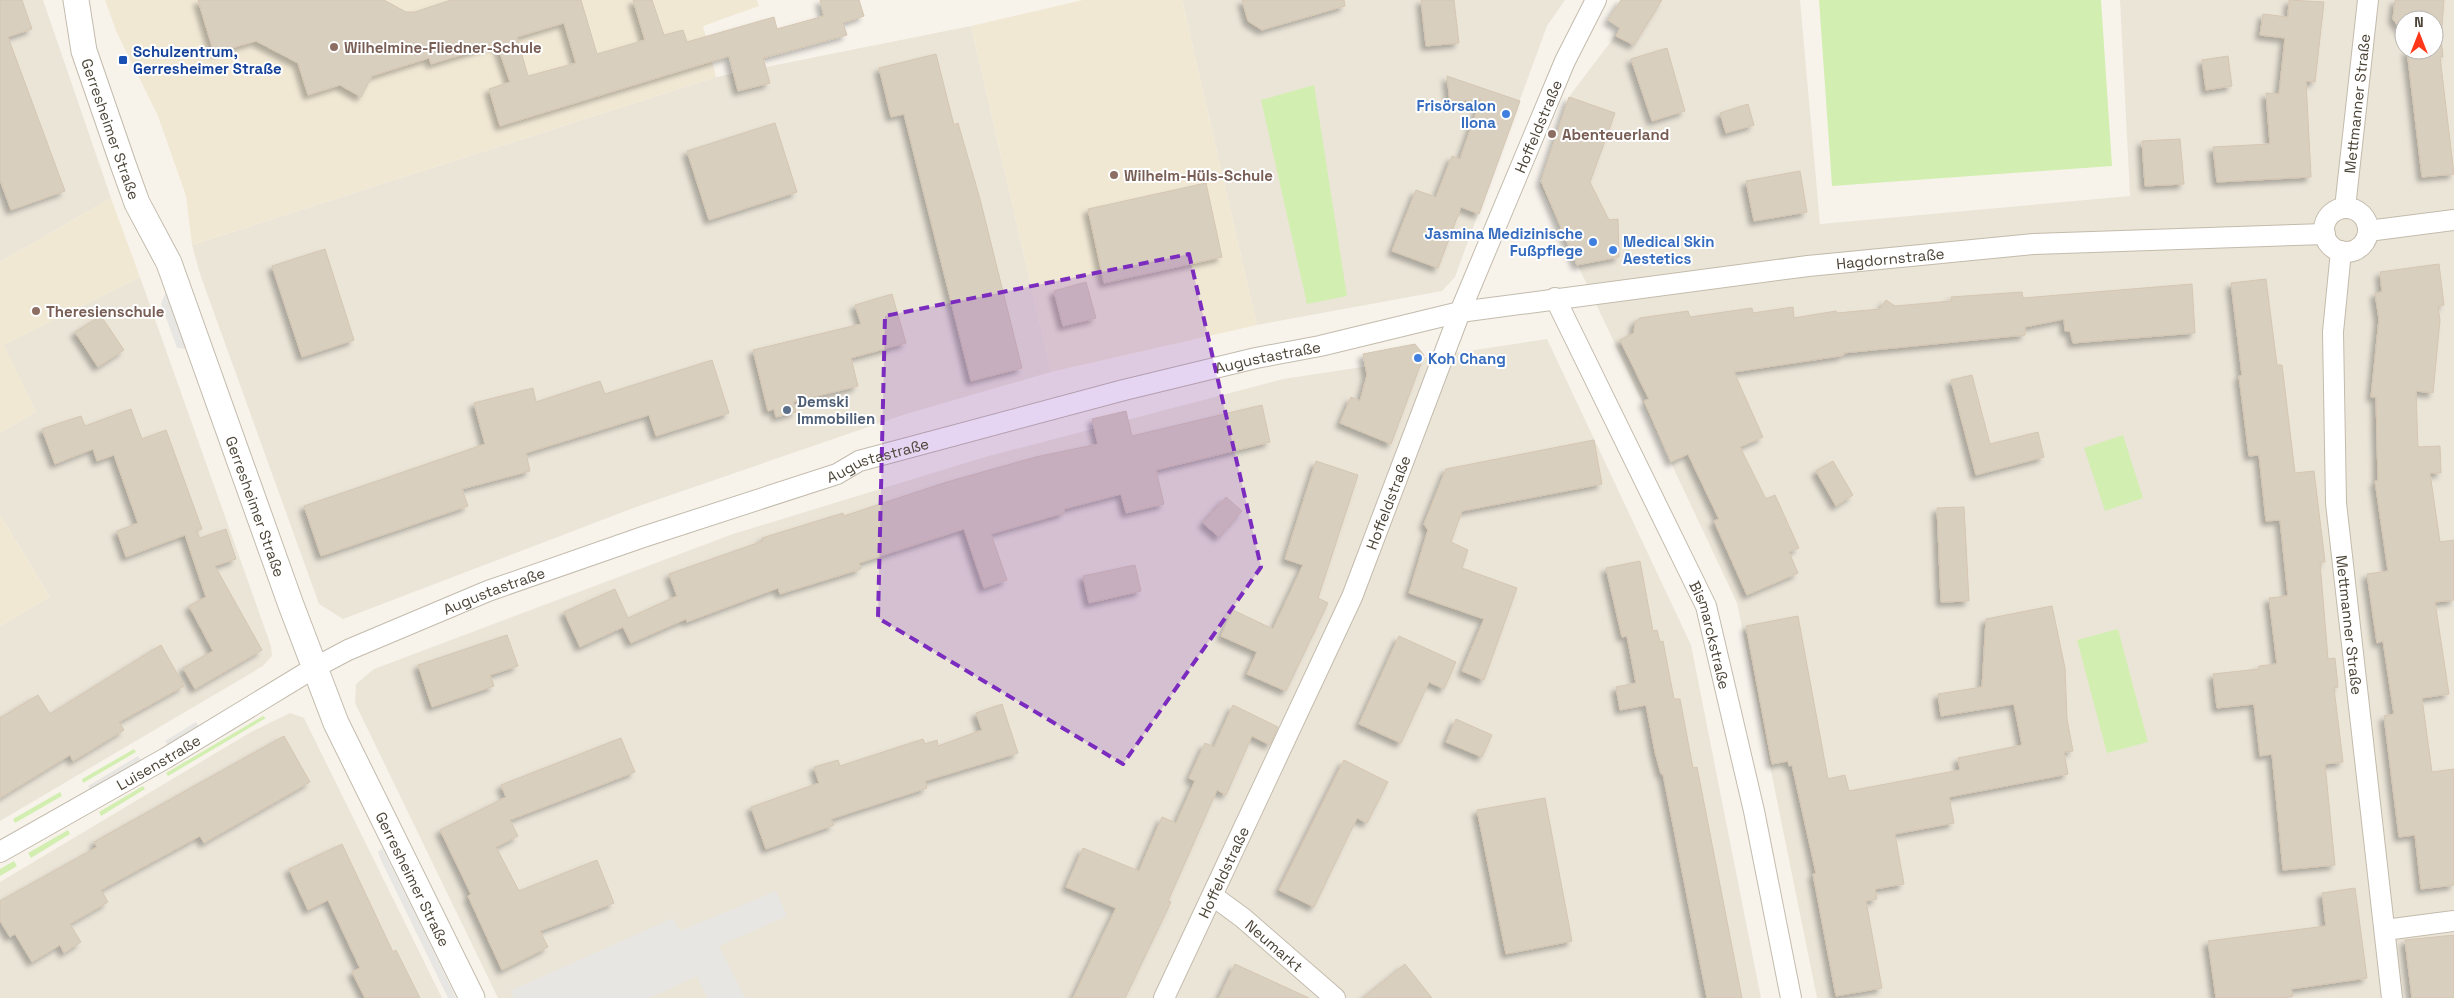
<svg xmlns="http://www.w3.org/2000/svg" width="2454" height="998" font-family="'Space Grotesk',sans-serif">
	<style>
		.residential { fill: #ebe5d8; fill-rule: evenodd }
		.education { fill: #f1e8d4 }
		.green { fill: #d3eeb1 }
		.parking { fill: #e8e6e2 }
		.building { fill: #d9cfbf; stroke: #d5c6b1; fill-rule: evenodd; filter: url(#shadow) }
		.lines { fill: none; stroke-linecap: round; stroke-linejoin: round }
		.minor-casing { stroke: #c3bbac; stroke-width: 22 }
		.tertiary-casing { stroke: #c3bbac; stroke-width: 27 }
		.minor { stroke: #fff; stroke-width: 20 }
		.tertiary { stroke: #fff; stroke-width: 25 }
		.marked { fill: #7b2cbf; fill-opacity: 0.2; stroke: #7b2cbf; stroke-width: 4; stroke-dasharray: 10 6; stroke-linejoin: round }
		.education-dot { fill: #8d6e63; stroke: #fff; stroke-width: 2 }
		.transit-dot { fill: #1a4fb4; stroke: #fff; stroke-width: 2 }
		.shop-dot { fill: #3f7fe0; stroke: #fff; stroke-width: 2 }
		.service-dot { fill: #5c6f8a; stroke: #fff; stroke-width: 2 }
		.labels { text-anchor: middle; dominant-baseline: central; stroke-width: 4; stroke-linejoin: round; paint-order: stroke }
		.education-label { font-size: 15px; font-weight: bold; fill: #785e54; stroke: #fff; text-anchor: start }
		.transit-label { font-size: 15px; font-weight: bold; fill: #164399; stroke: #fff; text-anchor: start }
		.street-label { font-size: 15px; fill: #4c4437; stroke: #fff }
		.shop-label { font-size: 15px; font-weight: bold; fill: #366cbe; stroke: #fff; text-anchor: end }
		.service-label { font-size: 15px; font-weight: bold; fill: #4e5e75; stroke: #fff; text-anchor: start }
	</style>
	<defs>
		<filter id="shadow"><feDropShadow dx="-4.5" dy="4.5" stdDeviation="2.5" flood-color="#0004"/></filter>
	</defs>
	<rect width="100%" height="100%" fill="#f7f3eb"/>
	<path class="residential" d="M0 0H43L111 198 0 262Z
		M1182 0H1565L1547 26 1455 277 1442 291 1257 325Z
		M1637 0H1800L1820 224 2130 196 2120 0H2454V998H1817L1737 603 1540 185 1571 94 1612 40ZM2404 20H2434V50H2404Z
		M971 26 1051 372 906 414 636 507 343 619 319 604 200 274 192 245 716 77Z
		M140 277 271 646 272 656 263 666 0 821V626L50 597 0 515V433L36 412 3 345Z
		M1547 339 1691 645 1761 998H498L355 703 356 684 374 669 733 534 985 457 1283 379Z
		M290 713 304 718 442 998H0V882L251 732Z"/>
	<path class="education" d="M105 0H757L759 6 703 26 716 77 192 245 186 196 158 116 116 31Z
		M1083 0H1182L1257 325 1051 372 971 26Z
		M111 198 140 277 4 345 36 412 0 433V262Z
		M0 515 50 597 0 626Z"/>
	<path class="green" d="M1819 0H2101L2112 166 1832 186Z
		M1314 85 1347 296 1307 304 1261 100Z
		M2123 435 2143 498 2105 511 2084 448Z
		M2118 629 2148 742 2107 753 2077 640Z
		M263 716 266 718 168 776 166 773Z
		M134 749 136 752 83 783 82 779Z
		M143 786 145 789 101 816 99 812Z
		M60 792 62 796 15 823 13 819Z
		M68 830 70 834 31 858 28 853Z
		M14 861 17 866 0 876V869Z"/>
	<path class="parking" d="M166 291 187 349 177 348 161 304Z
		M196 722 200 728 169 747 165 741Z
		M138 756 143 763 92 793 88 786Z
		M382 848 423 930 456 998H448L380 858 378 852Z
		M776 891 787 916 719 946 745 998H707L697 976 650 998H514L510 991 673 918 680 931Z"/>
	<path class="building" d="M0 0H22L32 29 8 37 65 191 11 210 0 180Z
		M198 0H384L406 12H415L451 0H581L597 54 645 40 633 0H652L664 35 683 30 687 42 774 17 777 29 824 16 820 0H859L864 16 843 23 847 35 763 58 770 83 738 91 729 56 500 126 489 89 510 82 497 44 431 64 429 58 372 76 361 97 340 85 308 95 298 63 256 41 214 53ZM564 23 576 63 528 76 517 37Z
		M1242 0H1344L1345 6 1262 30 1248 21Z
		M1421 0H1454L1459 43 1426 46Z
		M1621 0H1662L1634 45 1616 36 1620 28 1608 20Z
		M2289 0 2324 2 2315 82 2306 81 2311 177 2217 182 2213 147 2270 144 2266 93 2279 94 2285 38 2260 35 2263 14 2288 17Z
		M2395 0H2444L2441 39 2443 57H2440L2454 174 2422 177 2407 50H2434V20H2404V34L2393 19Z
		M1667 48 1685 111 1652 121 1631 59Z
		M936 54 954 125 958 123 980 199 1022 368 971 381 904 114 891 117 879 68Z
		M2228 56 2232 86 2206 90 2202 60Z
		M1447 76 1520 101 1479 214 1461 207 1438 268 1392 251 1416 190 1436 197 1452 156 1460 159 1481 99 1450 102Z
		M1569 97 1615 113 1590 182 1609 220 1618 219 1619 257 1577 265 1541 181Z
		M1748 104 1754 125 1726 133 1720 113Z
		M775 123 797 192 709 220 687 151Z
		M2180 139 2184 184 2145 186 2142 141Z
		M1800 171 1807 212 1754 221 1746 181Z
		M1206 183 1222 257 1104 283 1088 209Z
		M325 249 354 340 302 357 272 266Z
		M2439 264 2444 305 2438 306 2440 320 2433 393 2416 391 2418 447 2440 446 2441 473H2430L2440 542 2454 540V600L2435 602 2449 694 2422 698 2432 772 2454 769V885L2421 889 2415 835 2399 837 2384 716 2394 714 2383 641 2377 643 2367 574 2388 571 2375 481H2378L2376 397H2371L2379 319 2375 293 2382 292 2380 272Z
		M2266 279 2277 365H2282L2295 473 2314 471 2325 562H2320L2328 659 2335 658 2338 687 2334 688 2343 762 2325 764 2335 865 2283 870 2272 754 2260 756 2254 704 2217 708 2213 674 2259 669V666L2277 664 2269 598 2288 596 2280 520 2266 521 2259 455 2249 456 2239 376 2242 375 2231 283Z
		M1086 282 1096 318 1063 326 1054 291Z
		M2192 284 2195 333 2073 343 2070 331H2065L2064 319 2025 327V335L1843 353 1844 355 1840 356 1734 372 1763 437 1740 447 1766 499 1775 495 1799 548 1789 552 1798 573 1747 595 1714 521 1719 519 1688 454 1671 462 1644 401 1649 399 1620 340 1634 333 1635 322 1640 318 1688 311 1690 317 1752 308 1753 313 1793 307 1794 318 1836 311 1837 313 1880 309 1886 300 1895 306 1952 301 1951 297 2022 292 2023 298Z
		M892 294 906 343 851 358 858 386 793 402 796 412 776 417 774 409 768 411 753 350 861 324 855 305Z
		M101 316 124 350 98 367 75 332Z
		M1415 344 1424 355 1391 444 1340 423 1351 397 1360 401 1367 375 1363 354Z
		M712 360 729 413 656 436 649 415 526 453 530 471 462 489 468 506 321 556 304 506 485 444 474 403 533 388 536 402 600 381 605 394Z
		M1972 375 1990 444 2038 432 2044 457 1976 475 1951 380Z
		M1262 405 1270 442 1156 470 1164 504 1126 513 1121 494 1064 509V513L991 534 1007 580 984 588 964 529 859 563 861 569 780 594 778 588 687 622 686 619 631 643 623 627 580 647 564 612 615 589 628 618 677 596 669 574 763 541 762 538 843 513 844 516 947 482 1036 457 1098 444 1092 419 1126 411 1132 436Z
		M131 409 142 439 166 430 202 529 196 531 200 538 226 529 236 559 215 566 262 650 195 689 183 668 213 651 189 606 206 597 185 535 126 557 117 531 138 523 114 455 97 461 93 449 55 464 42 429 81 416 85 426Z
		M1594 440 1602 484 1462 511 1451 542 1468 550 1462 568 1517 588 1484 680 1462 671 1484 619 1409 593 1428 530 1424 524 1446 469Z
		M1316 461 1358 475 1318 598 1328 603 1286 691 1247 674 1257 652 1221 636 1233 610 1273 629 1303 565 1285 559Z
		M1833 461 1853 495 1836 506 1816 471Z
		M1226 497 1242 511 1219 537 1203 523Z
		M1964 507 1969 601 1941 602 1937 508Z
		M1640 561 1653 631 1657 630 1660 642 1663 641 1674 699H1680L1693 768 1697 767 1742 998H1707L1663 774H1661L1655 752 1646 705 1620 710 1616 687 1636 683 1627 636 1622 637 1606 568Z
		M1135 565 1141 591 1089 603 1083 576Z
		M2052 606 2065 668 2067 719 2073 751 2064 752 2068 774 1949 797 1954 823 1895 834 1904 884 1875 889 1877 899 1866 901 1882 988 1836 996 1813 874 1816 873 1792 765 1789 766 1788 761 1772 764 1746 626 1798 616 1828 779 1845 775 1849 791 1960 770 1958 758 2022 745 2014 704 1941 716 1938 694 1982 687 1986 619Z
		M507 635 518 666 490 675 494 686 432 707 418 665Z
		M1399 636 1456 662 1444 689 1429 682 1401 743 1359 724Z
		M161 645 184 686 119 722 124 730 73 761 70 755 0 798V718L38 695 50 714Z
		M1002 704 1018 753 925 781 927 788 831 819 834 825 766 849 751 807 819 783 814 767 838 760 840 766 923 739 925 744 937 740 938 746 982 730 976 713Z
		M1233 705 1278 727 1270 745 1252 736 1226 795 1217 790 1168 901 1171 902 1125 998H1073L1116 908 1066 887 1083 848 1139 871 1162 817 1176 823 1195 781 1189 778 1205 743 1214 747Z
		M1456 719 1492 735 1482 757 1446 742Z
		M284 736 310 782 204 843 200 836 101 890 108 902 70 924 81 942 64 953 60 945 32 962 15 934 10 937 0 921V901L97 847 94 842Z
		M621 738 635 772 510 820 518 836 496 847 519 891 597 860 614 903 540 931 548 947 502 970 468 896 471 894 440 830 506 797 501 785Z
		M1344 760 1388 782 1367 823 1357 818 1314 907 1279 890Z
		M1545 798 1572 941 1506 954 1477 810Z
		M342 844 393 952 396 950 420 998H365L352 972 360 968 328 900 308 910 289 869Z
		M2355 888 2367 978 2291 989 2293 996 2282 998H2216L2208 941 2326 926 2322 893Z
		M2454 935V998H2412L2405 940Z
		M1235 964 1309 998H1219Z
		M1405 964 1432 998H1363Z"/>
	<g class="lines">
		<defs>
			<g id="minor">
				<path id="s1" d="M2345 208 2368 0"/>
				<circle cx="2346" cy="230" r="22"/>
				<path d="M2368 231 2454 220"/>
				<path id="s2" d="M2341 251 2333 332 2336 503 2392 998"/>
				<path id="s3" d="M1555 298 1706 606 1754 811 1791 998"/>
				<path id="s4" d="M0 852 166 758 314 668 348 650 488 591 643 537 837 474 859 461 1124 390 1256 358 1320 346 1460 312 1808 266 2034 244 2325 234"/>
				<path id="s5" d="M1213 896 1243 918 1335 998"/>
				<path d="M2385 930 2454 921"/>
				<path id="s6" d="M1164 998 1352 597 1460 312 1565 61 1596 0"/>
			</g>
			<g id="tertiary">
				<path id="s7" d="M76 0 84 51 123 164 137 203 169 263 291 605 336 723 472 998"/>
			</g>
		</defs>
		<use href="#minor" class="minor-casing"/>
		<use href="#tertiary" class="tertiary-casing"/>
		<use href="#minor" class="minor"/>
		<use href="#tertiary" class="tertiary"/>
	</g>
	<path class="marked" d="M1189 254 1261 567 1123 764 878 618 885 316Z"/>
	<g class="education-dot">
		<circle cx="334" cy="47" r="5"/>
		<circle cx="1552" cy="134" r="5"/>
		<circle cx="1114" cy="175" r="5"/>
		<circle cx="36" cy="311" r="5"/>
	</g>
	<rect class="transit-dot" x="118" y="55" width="10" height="10" rx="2.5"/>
	<g class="shop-dot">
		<circle cx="1506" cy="114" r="5"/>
		<circle cx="1593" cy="242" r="5"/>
		<circle cx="1613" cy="250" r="5"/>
		<circle cx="1418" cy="358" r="5"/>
	</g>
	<circle class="service-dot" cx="787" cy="410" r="5"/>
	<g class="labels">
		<g class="education-label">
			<text x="344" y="47">Wilhelmine-Fliedner-Schule</text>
			<text x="1562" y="134">Abenteuerland</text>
			<text x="1124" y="175">Wilhelm-Hüls-Schule</text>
			<text x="46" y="311">Theresienschule</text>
		</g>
		<g class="transit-label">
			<text x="133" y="51">Schulzentrum,<tspan x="133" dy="17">Gerresheimer Straße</tspan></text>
		</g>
		<g class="street-label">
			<text stroke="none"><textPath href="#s1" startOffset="105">Mettmanner Straße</textPath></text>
			<text stroke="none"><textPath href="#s6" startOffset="949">Hoffeldstraße</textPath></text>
			<text stroke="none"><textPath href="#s7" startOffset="134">Gerresheimer Straße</textPath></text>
			<text stroke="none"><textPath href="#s4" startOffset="2001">Hagdornstraße</textPath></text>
			<text stroke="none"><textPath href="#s4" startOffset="1370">Augustastraße</textPath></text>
			<text stroke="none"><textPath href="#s4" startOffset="966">Augustastraße</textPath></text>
			<text stroke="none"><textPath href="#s6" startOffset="544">Hoffeldstraße</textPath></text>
			<text stroke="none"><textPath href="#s7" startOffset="539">Gerresheimer Straße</textPath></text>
			<text stroke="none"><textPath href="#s4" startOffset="560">Augustastraße</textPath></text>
			<text stroke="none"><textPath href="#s2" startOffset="375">Mettmanner Straße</textPath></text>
			<text stroke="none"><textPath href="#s3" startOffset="372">Bismarckstraße</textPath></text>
			<text stroke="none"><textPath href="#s4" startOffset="182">Luisenstraße</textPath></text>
			<text stroke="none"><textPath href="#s6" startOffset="139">Hoffeldstraße</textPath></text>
			<text stroke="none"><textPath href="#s7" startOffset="944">Gerresheimer Straße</textPath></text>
			<text stroke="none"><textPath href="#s5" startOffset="79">Neumarkt</textPath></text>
		</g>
		<g class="shop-label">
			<text x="1496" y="105">Frisörsalon<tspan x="1496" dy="17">Ilona</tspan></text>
			<text x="1583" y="233">Jasmina Medizinische<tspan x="1583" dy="17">Fußpflege</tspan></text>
			<text x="1623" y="241" text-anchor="start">Medical Skin<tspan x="1623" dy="17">Aestetics</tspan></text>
			<text x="1428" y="358" text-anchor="start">Koh Chang</text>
		</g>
		<g class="service-label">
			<text x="797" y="401">Demski<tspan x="797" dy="17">Immobilien</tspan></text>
		</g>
	</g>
	<g transform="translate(2419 35)"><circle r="24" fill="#ffffff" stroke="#b7b4af"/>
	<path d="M0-4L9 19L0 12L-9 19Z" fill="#ff3819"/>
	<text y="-8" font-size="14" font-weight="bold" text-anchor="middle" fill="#4c4437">N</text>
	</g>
</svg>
